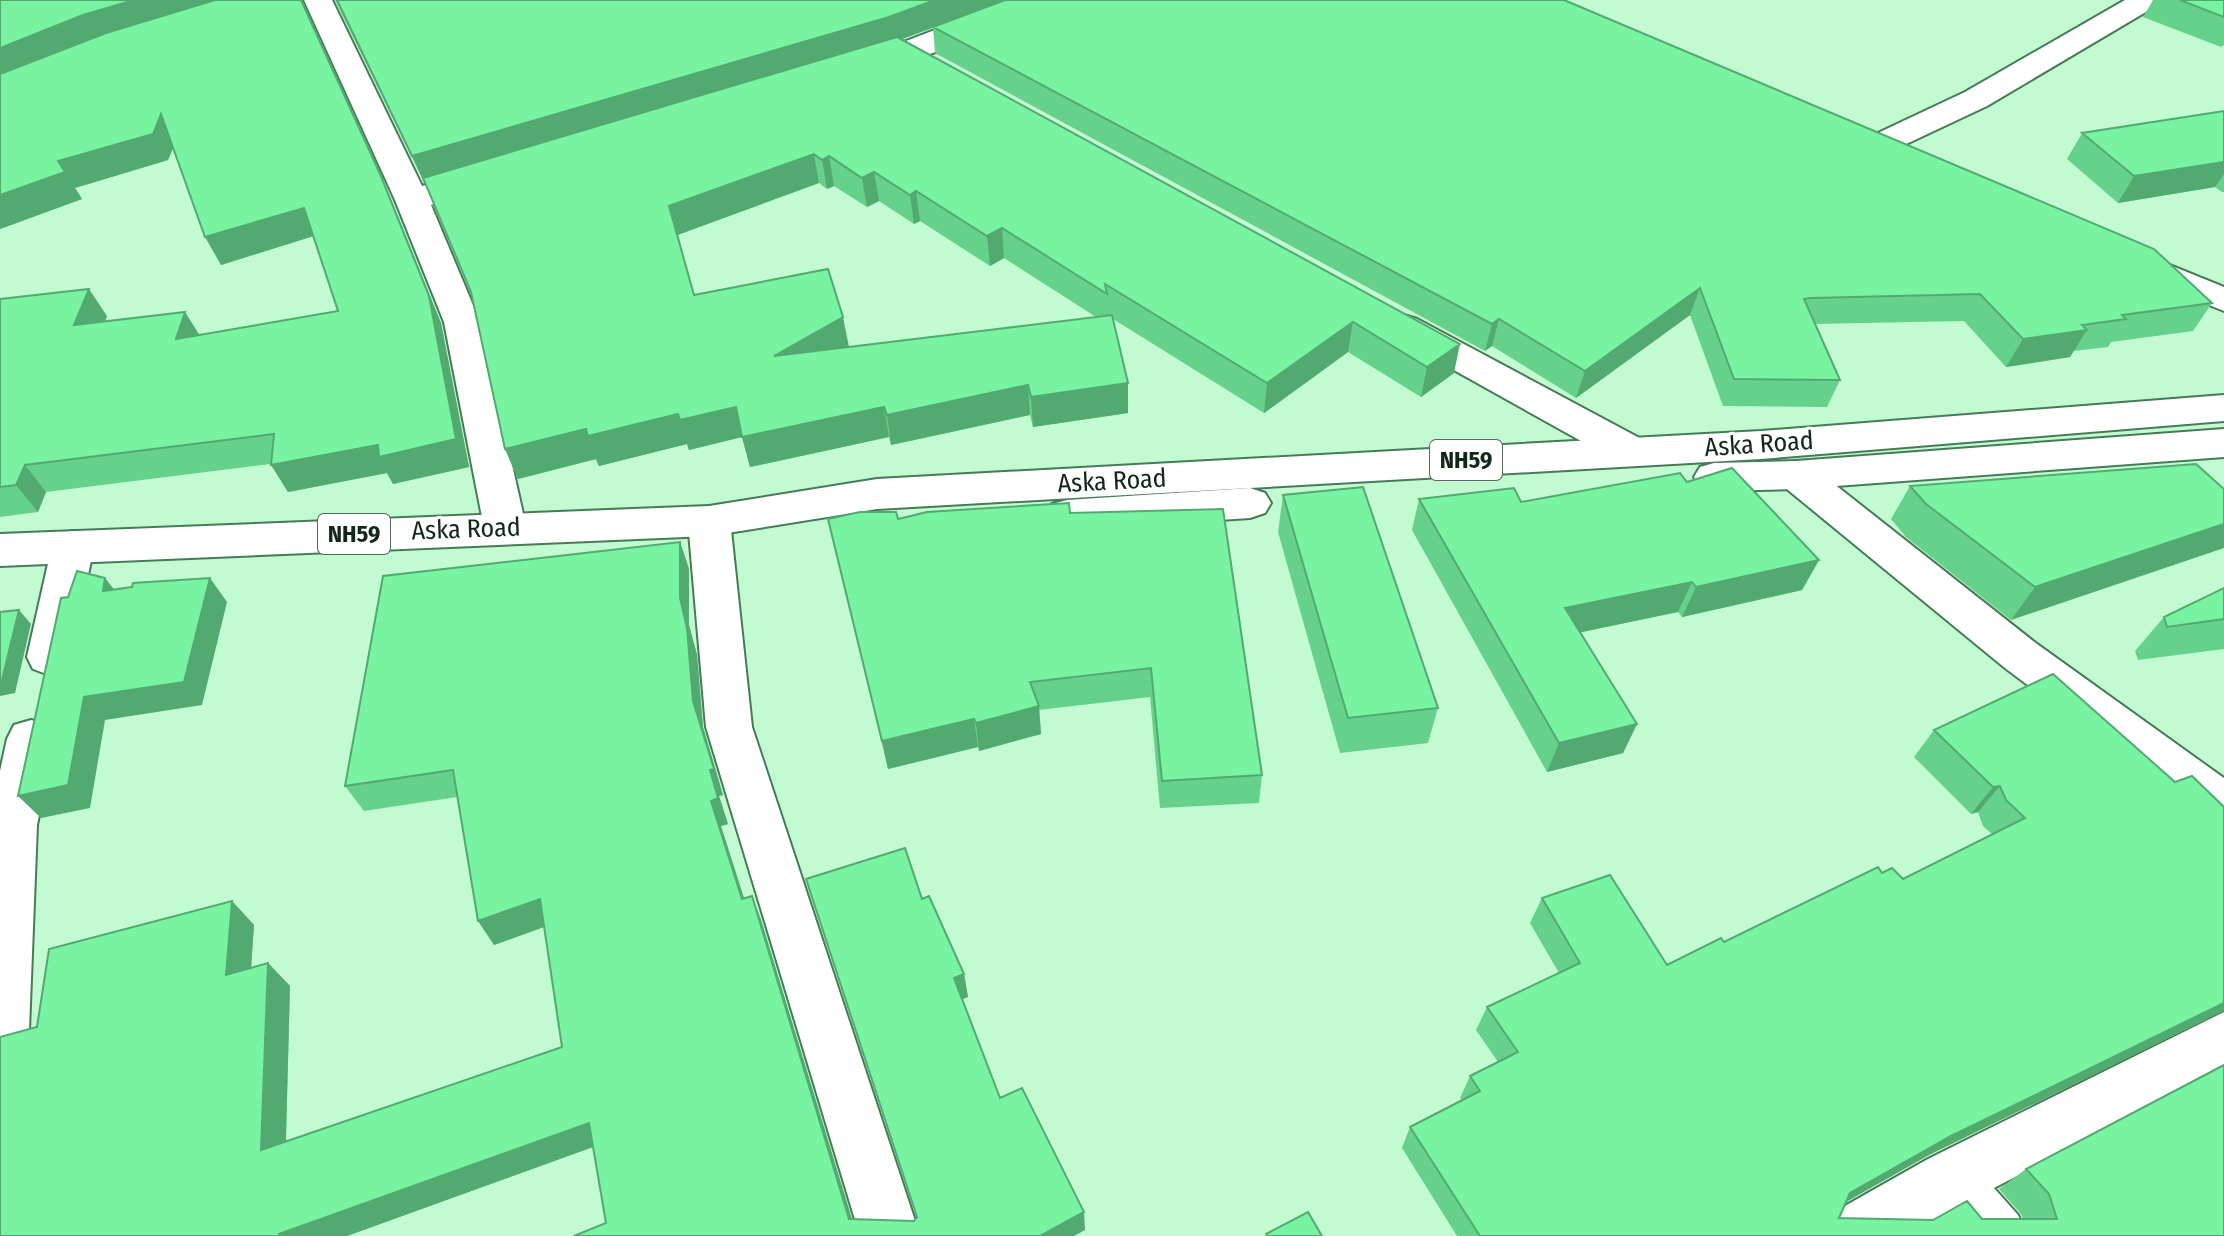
<svg xmlns="http://www.w3.org/2000/svg" width="2224" height="1236" font-family="'Fira Sans Condensed',sans-serif">
	<style>
		.lines { fill: none; stroke-linecap: round; stroke-linejoin: round }
		.street-casing { stroke: #467b57; stroke-width: 4 }
		.highway-casing { stroke: #467b57; stroke-width: 4 }
		.street { fill: #fff; fill-rule: evenodd }
		.highway { fill: #fff; fill-rule: evenodd }
		.wall { fill: #66d18b; fill-rule: evenodd }
		.shaded-wall { fill: #53aa71 }
		.building { fill: #77f3a2; stroke: #53aa71; stroke-width: 2 }
		.labels { text-anchor: middle; dominant-baseline: central; stroke-width: 6; stroke-linejoin: round; paint-order: stroke }
		.shield { fill: #fff; stroke: #58685e; stroke-width: 2 }
		.shield-label { font-size: 24px; font-weight: bold; fill: #112819 }
		.street-label { font-size: 26px; fill: #112819; stroke: #fff }
	</style>
	<rect width="100%" height="100%" fill="#c2fbd1"/>
	<g class="lines">
		<defs>
			<path id="street" d="M304 0H332L422 186 489 167 501 170 505 177 501 184 431 205 480 322 526 527 520 538 505 542 490 538 484 527 444 322 395 200Z
				M1013 0H1053L1049 6C1010 21 884 80 850 71L846 65 850 59 893 46Z
				M2125 0H2160L2156 6 1987 106 1885 154 1874 157 1863 154 1858 147 1863 140 1965 92Z
				M2140 253 2224 287V311L2128 272 2122 264 2128 256Z
				M1404 315 1417 319 1645 441 1651 451 1645 461 1631 465 1617 461 1391 335 1386 327 1391 319Z
				M1796 461 1810 465 2037 644 2221 776 2224 778V830L2207 824 2187 804 2005 668 1782 485 1776 475 1782 465Z
				M709 506 724 510 730 521 752 727 920 1236H860L706 727 688 521 694 510Z
				M73 531 88 535 94 546 71 657 65 669 49 675 33 669 27 657 52 546 58 535Z
				M31 720 48 725 55 739 37 825 28 1056 19 1075 0 1082V771L7 739 14 725Z
				M2224 1012V1067L1994 1188 2018 1215 2027 1236H1958L1942 1216 1908 1236H1820L1829 1215 1928 1159Z"/>
			<path id="highway" d="M2224 395V421L1761 459 877 509 709 536 0 566V534L709 506 877 479 1761 431Z
				M2224 429V457L1796 489 1714 491 1700 487 1694 477 1700 467 1714 463 1796 461Z
				M1250 488 1265 493 1271 503 1265 513 1250 518 1067 530 1052 526 1046 515 1052 504 1067 500Z"/>
		</defs>
		<use href="#street" class="street-casing"/>
		<use href="#highway" class="highway-casing"/>
		<use href="#street" class="street"/>
		<use href="#highway" class="highway"/>
	</g>
	<path class="wall" d="M0 0H302L392 201 441 323 469 467 393 484 387 473 288 492 271 464 46 492 38 512 0 517V299L107 316 105 321 185 312 199 335 338 311 313 236 221 265 173 148 168 160 75 188 82 199 0 229Z
		M335 0H1005L2212 303 2193 331 2111 342 2108 347 2073 351 2070 357 2006 367 1964 321 1815 324 1840 380 1827 407 1723 406 1690 315 1576 398 1492 346 1485 351 935 53 933 28 902 39 1454 373 1421 397 1348 352 1264 413 1113 319 1128 413 1033 427 1030 415 891 445 889 437 750 467 742 437 689 450 687 444 599 466 596 459 518 479 505 449 471 293 425 182H424ZM819 183 827 189 834 186 867 207 879 201 914 224 920 221 990 266 1004 258 1096 317 849 347 694 295 678 235Z
		M2153 0H2224V45L2221 47 2143 17Z
		M2224 111V192H2222L2215 187 2118 203 2067 159 2082 133Z
		M2196 464 2011 620 1906 537 1891 519 1910 486Z
		M1687 482 1819 560 1802 590 1682 617 1678 612 1580 632 1637 724 1623 753 1547 772 1412 530 1419 499 1521 502Z
		M1283 495 1438 708 1428 743 1340 753 1278 532Z
		M1070 513 1262 775 1259 803 1160 808 1150 697 1039 710 1041 734 979 751 978 747 888 769 828 519H898Z
		M680 542 689 569V625L697 655 703 727 723 795 719 796 728 824 721 826 744 899 752 896 761 920 852 1219 914 1221 917 1217 922 899 964 974 968 997 962 999 1000 1098 1085 1230 606 1223 593 1147 347 1236 37 1027 232 901 254 925 251 968 268 963 290 986 286 1142 562 1047 544 927 494 945 457 797 364 811 345 786Z
		M2224 588V649L2138 660 2135 651 2164 617Z
		M1934 730 2175 782 1927 1156 1846 1202 1839 1218 1933 1220 2023 1219 2021 1214 1999 1189 2026 1169 2224 1236H1457L1402 1148 1410 1127 1462 1100 1460 1098 1470 1076 1498 1062 1476 1030 1487 1007 1559 973 1530 923 1542 898 1667 965 1724 942 1882 873 1903 879 1992 834 1983 826 1978 812 1971 814 1914 757Z"/>
	<path class="shaded-wall" d="M134 0H231L0 81V48L83 15Z
		M935 0H1005L892 43 424 182 412 156Z
		M161 114 176 141 168 160 75 188 82 199 0 229V195L58 161Z
		M814 154 819 183 677 235 669 206Z
		M829 156 834 186 827 189 822 160Z
		M2224 162V174L2215 187 2118 203 2134 176Z
		M874 172 879 201 867 207 862 178Z
		M380 174 441 323 469 467 393 484 387 473 288 492 271 465 378 445Z
		M916 191 920 221 914 224 910 195Z
		M304 208 317 235 221 265 205 237Z
		M1002 228 1004 258 990 266 987 236Z
		M1700 288 1690 315 1576 398 1585 371Z
		M89 289 107 316 93 352 74 325Z
		M185 312 202 339H176Z
		M843 317 849 347 774 356Z
		M1499 319 1492 346 1485 351 1492 324Z
		M1353 322 1348 352 1264 413 1267 383Z
		M2087 330 2070 357 2006 367 2023 339Z
		M1460 344 1454 373 1421 397 1427 367Z
		M1128 383V413L1033 427 1031 397Z
		M1028 385 1030 415 891 445 887 415Z
		M736 407H884L889 437 750 467 742 437 689 450 687 444 599 466 596 459 518 479 505 449 586 429 678 414Z
		M25 465 46 492 38 512 16 485Z
		M2224 524V548L2011 620 2035 587Z
		M680 542 689 569V625L697 655 703 727 723 795 719 796 728 824 721 826 752 923 742 899 711 801 710 770 693 701 680 598Z
		M1819 560 1802 590 1682 617 1696 587Z
		M105 578 124 602 103 591Z
		M210 578 227 602 202 705 105 720 90 808 41 818 18 796 84 697Z
		M1692 582 1678 612 1554 638 1565 608Z
		M19 610 31 624 15 693 0 696V680Z
		M1039 706 1041 734 979 751 976 723Z
		M974 719 978 747 888 769 882 741Z
		M1637 724 1623 753 1547 772 1559 743Z
		M2000 786 1978 812 1971 814 1993 787Z
		M752 896 761 920 857 1236 849 1219Z
		M540 899 555 923 494 945 478 921Z
		M232 901 254 925 249 998 226 975Z
		M268 963 290 986 285 1170 261 1150Z
		M964 974 968 997 958 1001 954 978Z
		M2224 1003V1011L1927 1156 1828 1212 1850 1193 1951 1136Z
		M589 1123 604 1143 347 1236H279V1234Z
		M1084 1212 1085 1230 1074 1236H1040Z"/>
	<path class="building" d="M0 0H134L83 15 0 48Z
		M215 0H301L380 174 429 296 456 439 379 457 378 445 271 465 274 434 25 465 16 485 0 487V299L89 289 74 325 185 312 176 339 338 311 304 208 205 237 161 114 153 134 58 161 65 172 0 195V74L106 33Z
		M337 0H935L889 17 412 156Z
		M1005 0H1564L2154 249 2212 303 2122 315 2126 319 2082 325 2087 330 2023 339 1980 294 1810 298 1804 299 1840 380 1734 379 1700 288 1585 371 1499 319 1492 324 933 27Z
		M2180 0H2224V17Z
		M897 37 1460 344 1427 367 1353 322 1267 383 1105 284 1107 294 1002 228 987 236 916 191 910 195 874 172 862 178 829 156 822 160 814 154 669 206 694 295 828 269 843 317 774 356 1112 315 1128 383 1031 397 1028 385 887 415 884 407 742 437 736 407 680 420 678 414 588 436 586 429 505 449 471 292 423 178Z
		M2224 111V162L2134 176 2082 133Z
		M2196 464 2224 489V524L2035 587 1926 504 1910 486Z
		M1732 468 1819 560 1696 587 1692 582 1565 608 1637 724 1559 743 1419 499 1514 488 1521 502 1680 473 1687 482Z
		M1363 487 1438 708 1348 718 1283 495Z
		M1069 503 1070 513 1223 509 1262 775 1162 781 1151 668 1030 682 1039 706 976 723 974 719 882 741 828 519 860 512H896L898 519 927 512Z
		M680 542V598L687 628 693 701 714 769 710 770 718 798 711 801 742 899 752 896 849 1219 914 1221 917 1217 806 879 905 848 922 899 929 896 964 974 954 978 1000 1098 1022 1088 1084 1212 1040 1236H574L606 1223 589 1123 279 1234V1236H0V1037L37 1027 49 949 232 901 226 975 268 963 261 1150 562 1047 540 899 478 921 453 770 345 786 383 576Z
		M77 571 105 578 103 591 132 587 133 583 210 578 184 682 84 697 68 785 18 796 61 598 68 597Z
		M2224 588V619L2167 627 2164 617Z
		M19 610 2 680H0V612Z
		M2053 674 2175 782 2192 776 2224 807V1003L1951 1136 1850 1193 1839 1218 1933 1220 1967 1201 1982 1219H2057L2049 1194 2026 1169 2224 1065V1236H1480L1410 1127 1480 1091 1470 1076 1518 1052 1487 1007 1580 963 1542 898 1610 875 1667 965 1721 938 1724 942 1878 867 1882 873 1892 868 1903 879 2025 818 2006 800 2000 786 1993 787 1934 730Z
		M1308 1212 1322 1236H1267L1266 1234Z"/>
	<g class="labels">
		<g class="shield">
			<rect x="1430" y="440" width="72" height="40" rx="6"/>
			<rect x="318" y="514" width="72" height="40" rx="6"/>
		</g>
		<g class="shield-label">
			<text x="1466" y="460">NH59</text>
			<text x="354" y="534">NH59</text>
		</g>
		<g class="street-label">
			<text transform="translate(1759 444) rotate(-4)">Aska Road</text>
			<text transform="translate(1112 481) rotate(-3)">Aska Road</text>
			<text transform="translate(466 529) rotate(-2)">Aska Road</text>
		</g>
	</g>
</svg>
